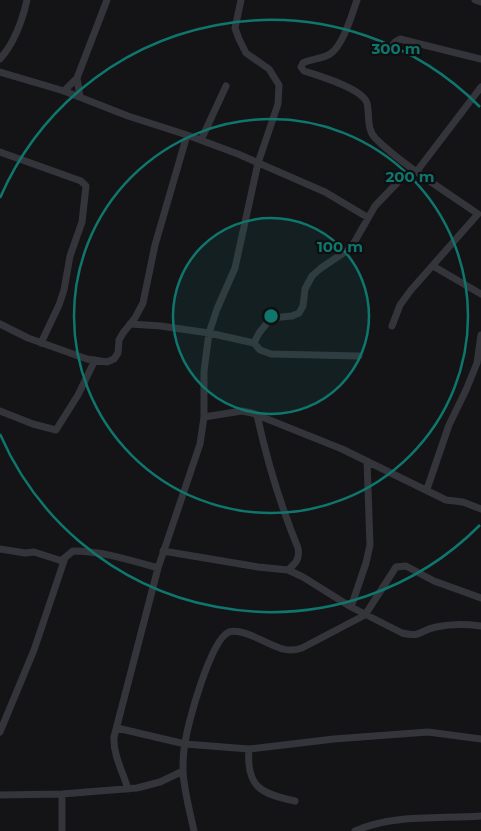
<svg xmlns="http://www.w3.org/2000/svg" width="481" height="831" font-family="Montserrat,sans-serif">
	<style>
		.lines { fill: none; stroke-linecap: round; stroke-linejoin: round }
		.minor { stroke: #34353b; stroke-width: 7 }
		.ring { fill: none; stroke: #0f766e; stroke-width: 2.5 }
		.centre { fill: #0f766e; stroke: #0f0f11; stroke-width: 2.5 }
		.ring-label { font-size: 15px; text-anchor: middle; font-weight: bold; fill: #0f766e; stroke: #0f0f11; stroke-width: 4.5; stroke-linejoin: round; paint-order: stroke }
	</style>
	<rect width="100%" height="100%" fill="#141416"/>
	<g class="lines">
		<path class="minor" d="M357 0C352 14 343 46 330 54 322 59 311 59 303 63L301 67 304 71C319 76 362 88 367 103 370 116 366 129 376 139 404 166 445 191 478 214L411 290 400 305 392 326
			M475 0 481 2
			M388 51 395 42 400 39 481 59
			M0 59C15 42 22 22 27 0
			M0 72 64 91 128 116 187 135 238 154 325 192 367 217
			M77 78 80 97
			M64 91 77 78 107 0
			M201 140 226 86
			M0 152 81 181 86 186 82 222 70 256 64 290 59 305 41 343
			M433 266 481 294
			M0 324 28 338 87 359 107 362 114 359 118 353 119 340 123 333 135 318 143 303 155 245 187 135
			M130 324 161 326 209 333 254 343 260 350 271 354 359 356
			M254 343 259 333 271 318 292 316 299 313 303 306 305 289 312 276 321 268 351 248 375 206 399 181 417 171 481 87
			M0 411 33 424 56 430 78 395 95 360
			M257 415C267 461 280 504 298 548 300 559 296 563 288 570
			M204 417 242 411 252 413 342 449 446 500 463 502 481 509
			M427 489 449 425 466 390 477 363 481 335
			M0 549 25 553 34 552 59 560H62L73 551C102 551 130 560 158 568
			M163 551 258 567 288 570 303 577 351 607 402 633C422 638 420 630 436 627 450 624 467 624 481 626
			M351 607 366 563 370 545 367 461
			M117 728 185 744 249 749 334 739 428 732 481 739
			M0 732 34 650 65 558
			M249 749C246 787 261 794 295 801
			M128 789C123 772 113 755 114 737L158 568 200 444 204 417V371L209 333 217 309 235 268 258 163 278 104 279 85 269 69 246 53 239 39 235 28 241 0
			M0 795 62 794 137 788 160 782 183 771
			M62 831V794
			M194 831C190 812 184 791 183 771 183 762 183 752 185 744 187 724 211 639 229 632 242 627 270 646 283 649 290 651 296 650 302 648L365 615 396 567 406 566 434 581 481 598
			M355 831C393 814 439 819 481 816"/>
	</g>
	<circle cx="271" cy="316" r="98" fill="#0f766e" fill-opacity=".12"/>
	<g class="ring">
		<circle cx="271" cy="316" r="98"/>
		<circle cx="271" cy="316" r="197"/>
		<path d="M480 525A295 295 0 0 1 0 434M0 198A295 295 0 0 1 480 107"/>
	</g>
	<circle cx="271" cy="316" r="8" class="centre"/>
	<g class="ring-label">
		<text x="396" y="54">300 m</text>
		<text x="410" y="182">200 m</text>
		<text x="340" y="252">100 m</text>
	</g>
</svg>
